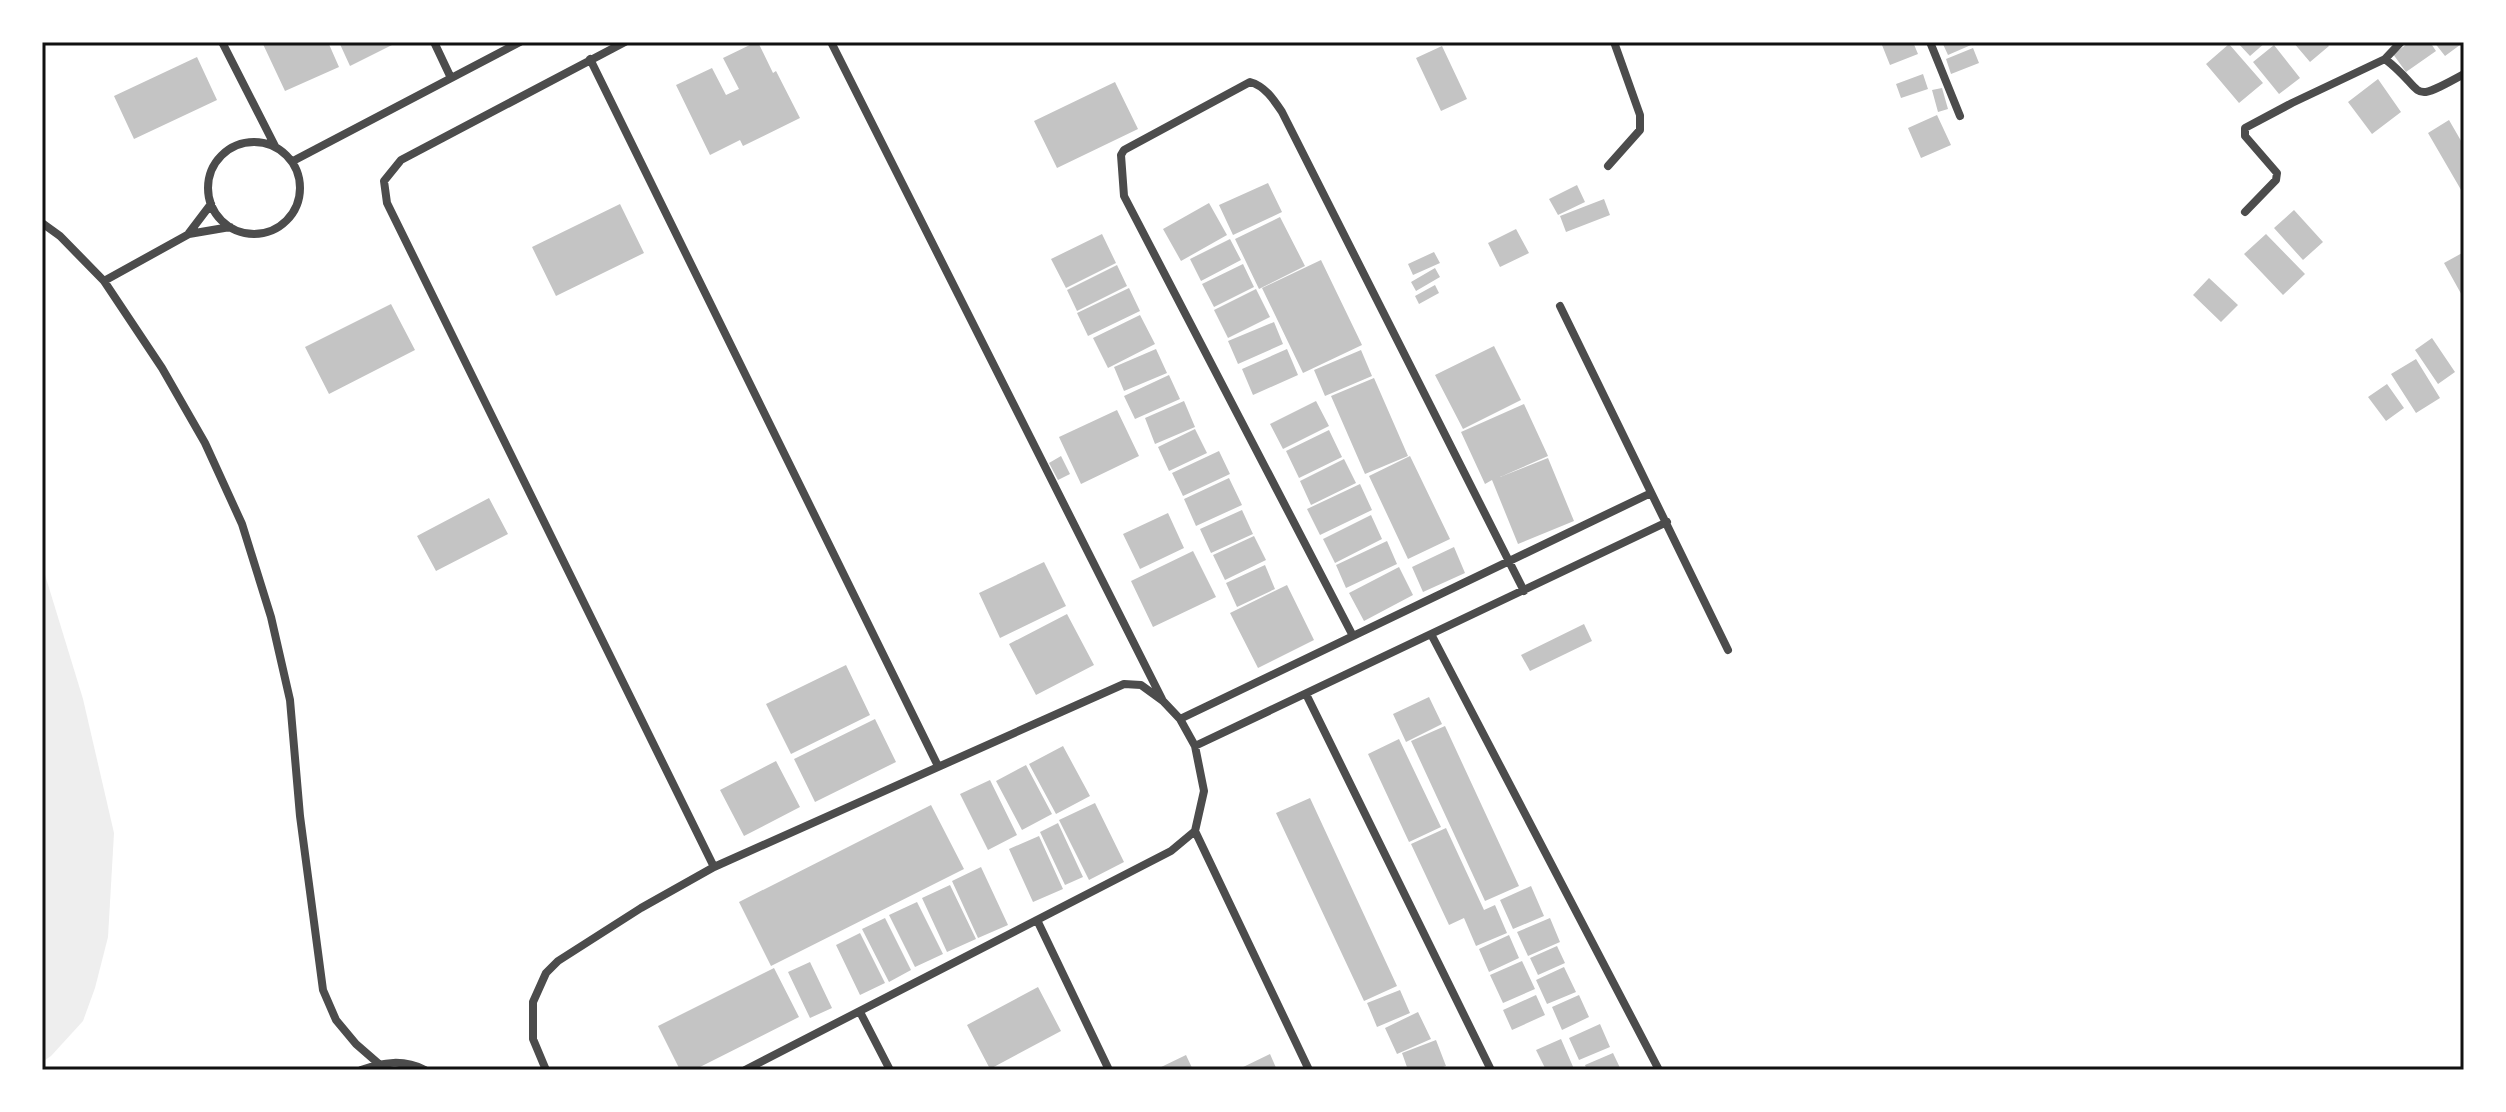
<svg xmlns="http://www.w3.org/2000/svg" width="2506" height="1112" font-family="Arial,sans-serif">
	<style>
		.green { fill: #eee }
		.building { fill: #c4c4c4 }
		.lines { fill: none; stroke-linecap: round; stroke-linejoin: round }
		.minor { stroke: #4c4c4c; stroke-width: 8 }
		.neatline { fill: none; stroke: #111; stroke-width: 3 }
	</style>
	<rect width="100%" height="100%" fill="#fff"/>
	<path class="green" d="M42 565 83 699 114 833 108 937 95 988 83 1021 51 1056 42 1062Z"/>
	<path class="building" d="M262 42H328L339 67 285 91Z
		M339 42H398L350 66Z
		M756 42H758L773 73 776 71 800 118 743 146 740 140 710 155 676 85 712 68 726 95 739 89 723 58Z
		M1890 42H1913L1918 54 1890 65 1882 45Z
		M1942 42H1970L1971 45 1948 55Z
		M2237 42H2266L2250 56Z
		M2293 42H2326L2329 46 2310 62Z
		M2410 42H2430L2436 51 2406 72 2393 54Z
		M2434 42H2464L2445 56Z
		M2229 44 2263 83 2239 103 2206 64Z
		M2274 45 2300 78 2279 94 2253 62Z
		M1442 46 1467 99 1441 111 1416 58Z
		M1973 48 1979 63 1951 74 1946 59Z
		M197 57 217 100 134 139 114 96Z
		M1923 74 1928 89 1901 98 1896 84Z
		M2378 79 2401 112 2372 134 2348 102Z
		M1115 82 1138 129 1057 168 1034 121Z
		M1942 88 1948 109 1938 112 1932 90Z
		M1937 115 1951 145 1921 158 1908 128Z
		M2449 120 2464 146V195L2428 133Z
		M1268 183 1282 212 1233 235 1219 205Z
		M1577 185 1585 202 1558 215 1549 199Z
		M1604 199 1610 215 1566 232 1560 216Z
		M1209 203 1227 235 1181 261 1163 229Z
		M620 204 644 253 556 296 532 247Z
		M2294 210 2323 242 2303 260 2274 228Z
		M1280 217 1305 266 1259 289 1235 239Z
		M1516 229 1529 253 1500 267 1488 243Z
		M1102 234 1116 263 1066 288 1051 259Z
		M2266 234 2305 274 2283 295 2244 254Z
		M1230 239 1241 260 1201 281 1190 259Z
		M1434 252 1440 263 1413 275 1408 264Z
		M2464 252V299L2444 263Z
		M1321 260 1362 345 1303 373 1262 288Z
		M1243 264 1254 287 1214 307 1202 284Z
		M1117 265 1127 286 1077 311 1067 290Z
		M1435 268 1440 277 1416 291 1411 282Z
		M2209 278 2238 305 2221 322 2193 295Z
		M1435 285 1439 293 1419 304 1415 296Z
		M1129 288 1140 311 1088 336 1077 313Z
		M1256 289 1270 317 1228 338 1214 310Z
		M391 304 415 350 329 394 305 347Z
		M1140 315 1155 344 1108 368 1093 338Z
		M1274 322 1283 344 1238 364 1228 341Z
		M2432 338 2455 372 2438 384 2415 350Z
		M1494 346 1521 400 1463 429 1435 375Z
		M1156 349 1167 373 1124 391 1114 367Z
		M1287 349 1298 375 1253 395 1242 369Z
		M1361 350 1372 376 1325 396 1314 370Z
		M2416 359 2440 398 2416 413 2391 374Z
		M1169 375 1180 399 1135 419 1124 396Z
		M1374 378 1408 456 1365 474 1331 396Z
		M2387 384 2404 408 2386 421 2368 397Z
		M1184 401 1195 427 1155 444 1145 418Z
		M1316 401 1329 426 1283 449 1270 424Z
		M1524 404 1548 456 1500 477 1548 458 1574 521 1518 544 1492 480 1485 484 1461 432Z
		M1117 410 1139 456 1081 484 1059 437Z
		M1195 429 1207 453 1169 471 1158 447Z
		M1329 430 1342 457 1299 478 1286 451Z
		M1219 451 1230 474 1183 496 1172 473Z
		M1061 456 1070 474 1058 480 1049 463Z
		M1410 456 1450 539 1408 559 1369 476Z
		M1344 459 1356 483 1311 505 1300 481Z
		M1229 478 1242 505 1196 526 1184 499Z
		M1360 484 1372 510 1320 535 1307 509Z
		M489 498 508 534 436 571 417 536Z
		M1242 510 1253 534 1211 553 1200 529Z
		M1168 513 1184 548 1140 569 1123 534Z
		M1371 515 1382 539 1335 563 1323 539Z
		M1254 536 1266 560 1225 580 1213 555Z
		M1387 541 1397 564 1346 588 1336 565Z
		M1454 547 1465 573 1423 592 1412 567Z
		M1193 551 1216 597 1153 627 1131 581Z
		M1044 562 1066 606 1000 638 979 593Z
		M1265 565 1275 589 1237 607 1226 583Z
		M1399 567 1413 595 1364 621 1349 593Z
		M1287 585 1314 640 1258 668 1230 613Z
		M1067 614 1094 665 1036 695 1009 644Z
		M1584 624 1592 641 1530 671 1521 655Z
		M846 665 870 715 791 754 766 704Z
		M1429 697 1442 724 1406 742 1393 714Z
		M875 719 896 762 815 802 794 759Z
		M1445 726 1519 886 1485 901 1411 741Z
		M1399 739 1441 827 1409 842 1368 754Z
		M1063 746 1090 796 1056 814 1029 764Z
		M776 761 800 807 744 836 720 790Z
		M1026 765 1052 814 1022 830 996 781Z
		M990 780 1017 835 988 850 960 794Z
		M1310 798 1397 986 1364 1001 1276 813Z
		M1095 803 1124 862 1089 880 1059 820Z
		M931 805 964 869 771 966 739 902Z
		M1058 823 1083 877 1065 885 1040 832Z
		M1446 828 1484 910 1495 905 1507 933 1476 946 1464 918 1449 925 1411 844Z
		M1039 836 1063 889 1033 902 1009 849Z
		M981 867 1008 925 978 938 952 881Z
		M950 885 976 939 947 952 922 898Z
		M1531 886 1544 916 1513 929 1500 900Z
		M917 902 943 954 915 967 889 915Z
		M885 918 911 970 889 982 862 929Z
		M1550 918 1560 942 1528 956 1517 932Z
		M860 933 885 983 860 995 836 945Z
		M1509 935 1519 958 1489 972 1479 949Z
		M1557 946 1565 963 1538 975 1530 958Z
		M1522 961 1535 989 1503 1003 1490 975Z
		M810 962 832 1008 810 1018 788 972Z
		M1564 967 1576 992 1547 1004 1536 980Z
		M774 968 799 1017 694 1070H680L658 1026Z
		M1038 987 1061 1031 990 1069 967 1025Z
		M1400 990 1410 1013 1377 1027 1367 1003Z
		M1536 995 1545 1015 1512 1030 1503 1010Z
		M1579 995 1589 1017 1562 1030 1552 1007Z
		M1418 1012 1431 1039 1397 1054 1385 1028Z
		M1600 1024 1610 1047 1579 1060 1569 1038Z
		M1561 1039 1574 1069 1546 1070 1536 1050Z
		M1436 1040 1446 1066 1435 1070H1408L1402 1053Z
		M1613 1053 1621 1070H1587L1585 1065Z
		M1270 1054 1277 1070H1237Z
		M1186 1055 1193 1070H1155Z"/>
	<g class="lines">
		<path class="minor" d="M222 42 275 146
			M434 42 451 78
			M625 42 401 160 384 181 387 203 714 867
			M831 42 1162 699
			M1930 42 1960 116
			M590 59 938 766
			M2385 59 2401 42
			M208 188a46 46 0 1 1 92 0a46 46 0 1 1-92 0Z
			M293 161 520 42
			M1608 166 1640 130V115L1614 42
			M2245 212 2276 180 2277 173 2245 136V128L2292 103 2385 59C2428 92 2406 106 2464 74
			M42 223 60 236 104 281 162 368 205 443 242 524 271 617 290 700 300 816 323 990 336 1020 356 1044 379 1064
			M189 233 211 204
			M104 281 189 234 230 227
			M1560 306 1728 650
			M1431 634 1659 1070
			M1353 636 1124 196 1121 155 1124 150 1250 82C1265 86 1274 100 1282 112L1524 591
			M1306 694 1491 1070
			M1180 719 1651 493
			M1195 746 1667 522
			M1195 831 1309 1070
			M1037 920 1109 1070
			M860 1012 890 1070
			M361 1070C383 1062 404 1059 425 1070
			M546 1070 533 1039V1002L546 973 558 961 641 908 714 867 1124 684 1141 685 1163 701 1180 719 1195 746 1204 791 1195 831 1171 851 745 1070"/>
	</g>
	<rect width="2506" height="1112" fill="none" stroke="#ffffff" stroke-width="88"/>
	<rect x="44" y="44" width="2418" height="1024" class="neatline"/>
</svg>
